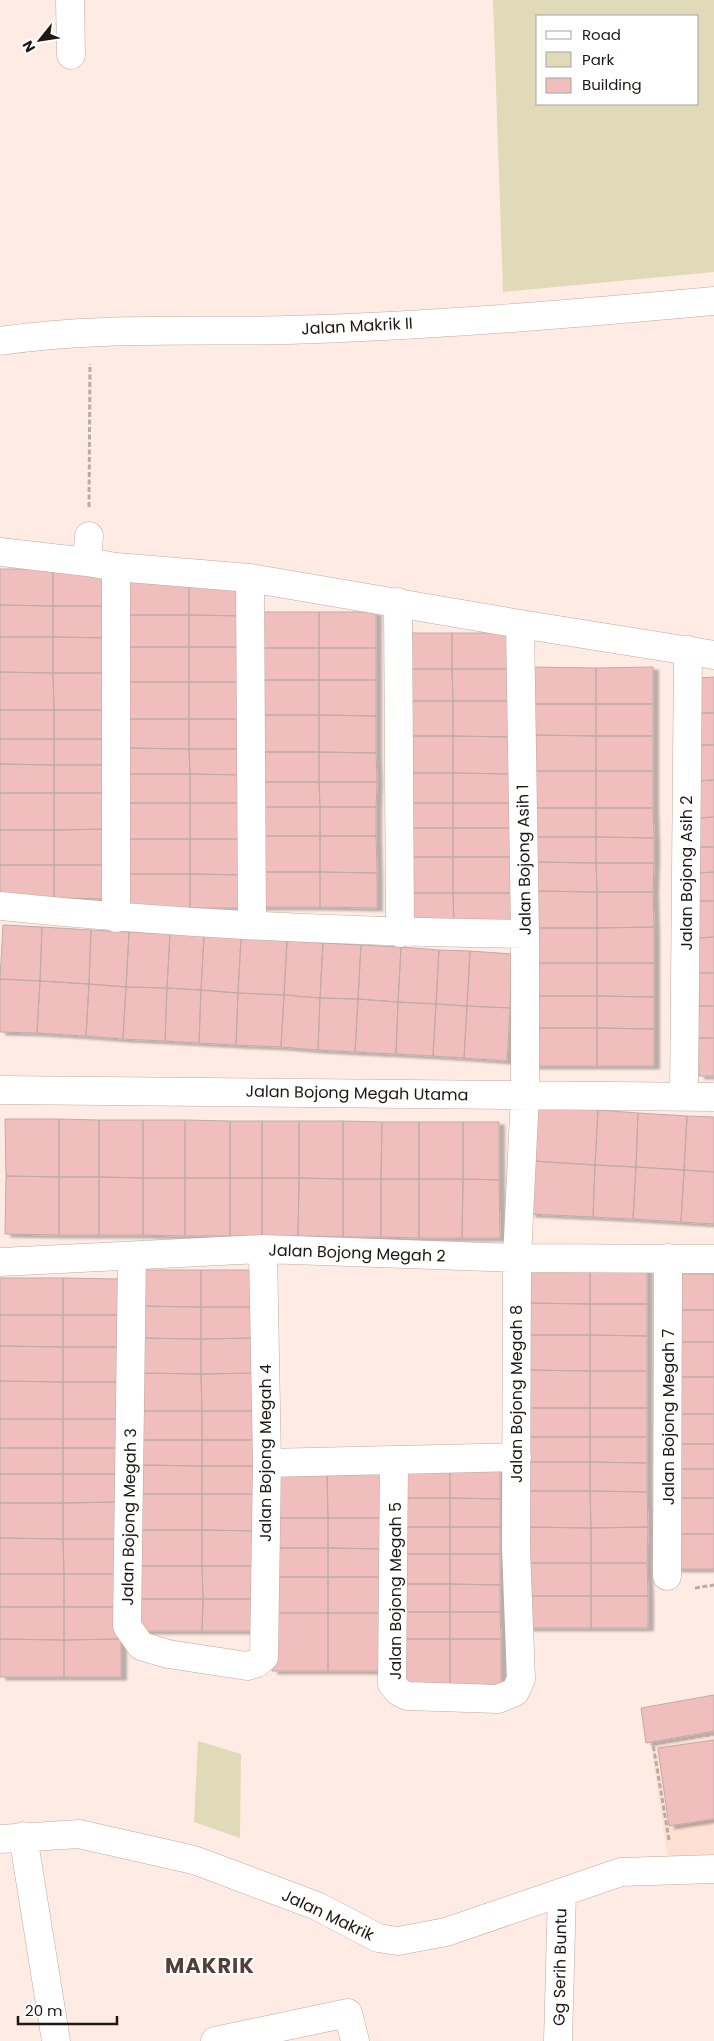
<svg xmlns="http://www.w3.org/2000/svg" width="714" height="2041" font-family="Poppins,sans-serif">
	<style>
		.built { fill: #fee0d3 }
		.green { fill: #e1dab9; fill-rule: evenodd }
		.building { fill: #f0bebd; stroke: #c1aaa9; filter: url(#shadow) }
		.lines { fill: none; stroke-linecap: round; stroke-linejoin: round }
		.minor-casing { stroke: #bea9a0; stroke-width: 29 }
		.path { stroke: #baaba5; stroke-width: 3; stroke-dasharray: 5 2.5; stroke-linecap: butt }
		.minor { stroke: #fff; stroke-width: 28 }
		.labels { text-anchor: middle; dominant-baseline: central; stroke-width: 4; stroke-linejoin: round; paint-order: stroke }
		.street-label { font-size: 16px; fill: #1e1714; stroke: #fff }
		.district-label { font-size: 21px; font-weight: bold; letter-spacing: 1px; fill: #513f38; stroke: #fff }
	</style>
	<defs>
		<filter id="shadow"><feDropShadow dx="5.5" dy="3" stdDeviation="1" flood-color="#0004"/></filter>
	</defs>
	<rect width="100%" height="100%" fill="#feece4"/>
	<path class="built" d="M714 1737V1854L668 1859 651 1747Z"/>
	<path class="green" d="M493 0H714V272L503 292ZM698 16V104H538V16Z
		M198 1741 241 1754 240 1838 194 1822Z"/>
	<path class="building" d="M0 569H53V606L0 605Z
		M53 569H110L111 606H53Z
		M125 579H189V615H125Z
		M189 579H246V616L189 615Z
		M0 605 53 606V637H0Z
		M53 606H111V638L53 637Z
		M255 612H319V648H255Z
		M319 612H376V648H319Z
		M125 615H189V647H126Z
		M189 615 246 616V647H189Z
		M405 633H452V669H405Z
		M452 633H510V669H452Z
		M0 637H53V673L0 672Z
		M53 637 111 638V673H53Z
		M126 647H189V682H126Z
		M189 647H246V682H189Z
		M255 648H319V680H255Z
		M319 648H376V680H319Z
		M533 667 596 668V704H532Z
		M653 667V704H596V668Z
		M405 669H452L453 701H405Z
		M452 669H510V701H453Z
		M0 672 53 673 54 710H0Z
		M53 673H111V710H54Z
		M714 677V713H697V678Z
		M255 680H319V715H256Z
		M319 680H376V716L319 715Z
		M126 682H189V719H126Z
		M189 682H246V719H189Z
		M405 701H453V736H405Z
		M453 701H510V737L453 736Z
		M532 704H596V736L533 735Z
		M596 704H653V736H596Z
		M0 710H54V739H0Z
		M54 710H111V739H54Z
		M697 713H714V745H697Z
		M256 715H319V752H256Z
		M319 715 376 716V753L319 752Z
		M126 719H189V749L126 748Z
		M189 719H246L247 749H189Z
		M533 735 596 736V771H532Z
		M405 736H453V773H405Z
		M453 736 510 737V774L453 773Z
		M596 736H653V771H596Z
		M0 739H54V765L0 764Z
		M54 739H111V765H54Z
		M697 745H714V780L697 781Z
		M126 748 189 749 190 774H126Z
		M189 749H247L246 775 190 774Z
		M256 752H319V782H256Z
		M319 752 376 753 377 782H319Z
		M0 764 54 765V793H0Z
		M54 765H111V793H54Z
		M532 771H596V808H533Z
		M596 771H653V808H596Z
		M405 773H453V803H405Z
		M453 773 510 774V803H453Z
		M126 774H190V803H126Z
		M190 774 246 775V803H190Z
		M714 780V817L698 818 697 781Z
		M256 782H319L320 807H256Z
		M319 782H377L376 807H320Z
		M0 793H54V830H0Z
		M54 793H111V829L54 830Z
		M126 803H190V839H126Z
		M190 803H246L247 839H190Z
		M405 803H453V828H405Z
		M453 803H510V828H453Z
		M256 807H320V836H256Z
		M320 807H376V836H320Z
		M533 808H596V837H533Z
		M596 808H653L654 838 596 837Z
		M714 817V847H698V818Z
		M405 828H453V857H406Z
		M453 828H510V857H453Z
		M111 829V865H54V830Z
		M0 830H54V865H0Z
		M256 836H320V872H256Z
		M320 836H376L377 873 320 872Z
		M533 837H596V863L533 862Z
		M596 837 654 838V863H596Z
		M126 839H190V874H126Z
		M190 839H247V875L190 874Z
		M698 847H714V872L698 873Z
		M406 857H453V893H406Z
		M453 857H510L511 893H453Z
		M533 862 596 863 597 892 533 891Z
		M596 863H654L653 892H597Z
		M0 865H54V898H0Z
		M54 865H111L112 899 54 898Z
		M256 872H320V907H256Z
		M320 872 377 873V908L320 907Z
		M714 872V901H698V873Z
		M126 874H190V908L127 907Z
		M190 874 247 875V908H190Z
		M533 891 597 892V928H533Z
		M597 892H653L654 927 597 928Z
		M406 893H453L454 928H406Z
		M453 893H511L510 928H454Z
		M698 901H714V937L698 938Z
		M3 925 42 927 40 981 0 979Z
		M42 927 91 930 89 984 40 981Z
		M654 927V963H597V928Z
		M533 928H597V963H533Z
		M91 930 129 932 126 987 89 984Z
		M129 932 170 934 167 988 126 987Z
		M170 934 204 936 201 990 167 988Z
		M204 936 241 938 238 993 201 990Z
		M714 937V973H698V938Z
		M241 938 287 941 284 995 238 993Z
		M287 941 323 943 320 998 284 995Z
		M323 943 361 945 358 999 320 998Z
		M361 945 401 947 398 1002 358 999Z
		M401 947 439 950 436 1004 398 1002Z
		M439 950 470 951 467 1006 436 1004Z
		M470 951 512 954 510 1008 467 1006Z
		M533 963H597V996H534Z
		M597 963H654V997L597 996Z
		M698 973H714V1006H699Z
		M0 979 40 981 37 1033 0 1032Z
		M40 981 89 984 86 1036 37 1033Z
		M89 984 126 987 123 1039 86 1036Z
		M126 987 167 988 165 1041 123 1039Z
		M167 988 201 990 199 1043 165 1041Z
		M201 990 238 993 236 1045 199 1043Z
		M238 993 284 995 281 1047 236 1045Z
		M284 995 320 998 318 1050 281 1047Z
		M534 996H597V1028H533Z
		M597 996 654 997V1029L597 1028Z
		M320 998 358 999 355 1052 318 1050Z
		M358 999 398 1002 396 1054 355 1052Z
		M398 1002 436 1004 433 1056 396 1054Z
		M436 1004 467 1006 464 1058 433 1056Z
		M467 1006 510 1008 507 1061 464 1058Z
		M699 1006H714V1038H698Z
		M533 1028H597V1066H534Z
		M597 1028 654 1029V1066H597Z
		M698 1038H714V1076H699Z
		M536 1107 598 1110 595 1165 533 1161Z
		M598 1110 638 1113 636 1167 595 1165Z
		M638 1113 687 1116 684 1170 636 1167Z
		M687 1116 714 1117V1172L684 1170Z
		M5 1119H59V1177L6 1176Z
		M59 1119 99 1120V1177H59Z
		M99 1120H143V1178L99 1177Z
		M143 1120H185V1178H143Z
		M185 1120 230 1121V1178H185Z
		M230 1121H262V1178H230Z
		M262 1121H299V1178H262Z
		M299 1121H343V1179L299 1178Z
		M343 1121 382 1122 381 1179H343Z
		M382 1122H419V1179H381Z
		M419 1122H463V1179H419Z
		M463 1122H499V1180L463 1179Z
		M533 1161 595 1165 593 1217 530 1214Z
		M595 1165 636 1167 633 1219 593 1217Z
		M636 1167 684 1170 681 1222 633 1219Z
		M684 1170 714 1172V1224L681 1222Z
		M6 1176 59 1177V1235L5 1234Z
		M59 1177H99V1235H59Z
		M99 1177 143 1178V1235H99Z
		M143 1178H185V1236L143 1235Z
		M185 1178H230V1236H185Z
		M230 1178H262V1236H230Z
		M262 1178H299L298 1236H262Z
		M299 1178 343 1179V1237L298 1236Z
		M343 1179H381V1237H343Z
		M381 1179H419V1238L381 1237Z
		M419 1179H463L462 1238H419Z
		M463 1179 499 1180 500 1238H462Z
		M526 1267H590V1304L526 1303Z
		M590 1267H647V1304H590Z
		M138 1270H201V1307L138 1306Z
		M201 1270H258L259 1307H201Z
		M674 1274H714V1310H674Z
		M0 1278H63V1315H0Z
		M63 1278 120 1279V1315H63Z
		M526 1303 590 1304V1335H527Z
		M590 1304H647V1336L590 1335Z
		M138 1306 201 1307V1339L138 1338Z
		M201 1307H259L258 1338 201 1339Z
		M674 1310H714V1342H675Z
		M0 1315H63V1347L0 1346Z
		M63 1315H120V1347H63Z
		M527 1335H590V1371L527 1370Z
		M590 1335 647 1336V1371H590Z
		M138 1338 201 1339V1374L138 1373Z
		M258 1338 259 1373 201 1374V1339Z
		M675 1342H714V1377H675Z
		M0 1346 63 1347V1382L0 1381Z
		M63 1347H120V1382H63Z
		M527 1370 590 1371V1408H527Z
		M590 1371H647V1408H590Z
		M138 1373 201 1374 202 1411H139Z
		M259 1373V1411H202L201 1374Z
		M675 1377H714V1414H675Z
		M0 1381 63 1382V1419H0Z
		M63 1382H120V1419H63Z
		M527 1408H590V1437H527Z
		M590 1408H647V1437H590Z
		M139 1411H202V1440H138Z
		M202 1411H259V1440H202Z
		M675 1414H714V1444H675Z
		M0 1419H63V1448H0Z
		M63 1419H120V1448H63Z
		M527 1437H590V1462H527Z
		M590 1437H647V1463L590 1462Z
		M138 1440H202V1466L139 1465Z
		M202 1440H259V1466H202Z
		M675 1444H714V1469H675Z
		M0 1448H63V1474H0Z
		M63 1448H120V1474H63Z
		M527 1462H590V1491H527Z
		M590 1462 647 1463V1492L590 1491Z
		M139 1465 202 1466V1494H139Z
		M202 1466H259V1494H202Z
		M399 1469H450V1498H399Z
		M450 1469H500V1499L450 1498Z
		M675 1469H714V1498H675Z
		M272 1472H327L328 1518H272Z
		M327 1472H387L388 1518H328Z
		M0 1474H63V1503H0Z
		M63 1474H120V1502L63 1503Z
		M527 1491H590L591 1528 527 1527Z
		M590 1491 647 1492 648 1527 591 1528Z
		M139 1494H202V1530H139Z
		M202 1494H259V1531L202 1530Z
		M399 1498H450V1527H399Z
		M450 1498 500 1499V1527H450Z
		M675 1498H714V1534H675Z
		M120 1502 121 1539H63V1503Z
		M0 1503H63V1539L0 1538Z
		M272 1518H328V1548H272Z
		M328 1518H388V1549L328 1548Z
		M399 1527H450V1554H399Z
		M450 1527H500V1554H450Z
		M527 1527 591 1528V1563H527Z
		M648 1527 647 1563H591V1528Z
		M139 1530H202V1566H139Z
		M202 1530 259 1531V1566H202Z
		M675 1534H714V1569H676Z
		M0 1538 63 1539 64 1574H0Z
		M63 1539H121V1574H64Z
		M272 1548H328V1577H272Z
		M328 1548 388 1549V1577H328Z
		M399 1554H450V1584H399Z
		M450 1554H500V1585L450 1584Z
		M527 1563H591V1596H528Z
		M591 1563H647L648 1596H591Z
		M139 1566H202L203 1599H139Z
		M202 1566H259V1599H203Z
		M0 1574H64V1607H0Z
		M64 1574H121V1607H64Z
		M272 1577H328V1613H272Z
		M328 1577H388V1613H328Z
		M399 1584H450V1612H400Z
		M450 1584 500 1585V1612H450Z
		M528 1596H591V1628H528Z
		M591 1596H648V1628H591Z
		M139 1599H203L202 1631H139Z
		M203 1599H259L260 1631H202Z
		M0 1607H64V1640L0 1639Z
		M64 1607H121V1639L64 1640Z
		M400 1612H450V1639H399Z
		M450 1612H500L501 1639H450Z
		M272 1613H328V1671H272Z
		M328 1613H388V1671H328Z
		M0 1639 64 1640V1677H0Z
		M121 1639V1677H64V1640Z
		M399 1639H450V1685L400 1684Z
		M450 1639H501V1685H450Z
		M714 1695V1731L646 1743 641 1708Z
		M714 1740V1819L669 1826 658 1748Z"/>
	<g class="lines">
		<defs>
			<path id="minor" d="M70 0 71 55
				M0 341C95 327 192 332 287 330 430 326 572 314 714 301
				M0 552 87 562 116 567 250 578 520 624 714 655
				M87 562 89 536
				M250 578 252 924
				M398 602 400 933
				M0 906C174 924 350 932 525 934
				M116 918V567
				M0 1090 714 1097
				M684 1096 688 650
				M132 1256 127 1626 141 1646 168 1654 247 1666 257 1663 264 1657 267 1463 263 1249
				M0 1262 263 1249 517 1258 714 1259
				M394 1461 392 1684 399 1692 407 1696 498 1699 515 1692 521 1679 516 1548 517 1258 525 1095V934L520 624
				M267 1463 517 1457
				M667 1576 668 1258
				M23 1836 56 2041
				M0 1839 79 1834 194 1860 317 1906 378 1938 398 1941 446 1932 621 1872 714 1869
				M215 2041 348 2013 355 2041
				M558 2041 562 1892"/>
		</defs>
		<use href="#minor" class="minor-casing"/>
		<path class="path" d="M89 507 90 364
			M695 1588 714 1585
			M669 1840 653 1744 714 1734"/>
		<use href="#minor" class="minor"/>
	</g>
	<g class="labels">
		<g class="street-label">
			<text transform="translate(357 326) rotate(-3)">Jalan Makrik II</text>
			<text transform="translate(524 860) rotate(-91)">Jalan Bojong Asih 1</text>
			<text transform="translate(686 873) rotate(-90)">Jalan Bojong Asih 2</text>
			<text transform="translate(357 1093) rotate(1)">Jalan Bojong Megah Utama</text>
			<text transform="translate(357 1253) rotate(2)">Jalan Bojong Megah 2</text>
			<text transform="translate(516 1394) rotate(-90)">Jalan Bojong Megah 8</text>
			<text transform="translate(668 1417) rotate(-90)">Jalan Bojong Megah 7</text>
			<text transform="translate(265 1453) rotate(-90)">Jalan Bojong Megah 4</text>
			<text transform="translate(129 1517) rotate(-89)">Jalan Bojong Megah 3</text>
			<text transform="translate(395 1591) rotate(-90)">Jalan Bojong Megah 5</text>
			<text transform="translate(328 1915) rotate(25)">Jalan Makrik</text>
			<text transform="translate(560 1967) rotate(-89)">Gg Serih Buntu</text>
		</g>
		<g class="district-label">
			<text x="210" y="1965">MAKRIK</text>
		</g>
	</g>
	<rect x="536" y="15" width="162" height="90" fill="#ffffff" stroke="#a5a2a1"/>
	<rect x="546" y="31" width="25" height="8" fill="#ffffff" stroke="#a5a2a1"/>
	<text x="582" y="40" font-size="15" fill="#1e1714">Road</text>
	<rect x="546" y="52" width="25" height="15" fill="#e1dab9" stroke="#a5a2a1"/>
	<text x="582" y="65" font-size="15" fill="#1e1714">Park</text>
	<rect x="546" y="78" width="25" height="15" fill="#f0bebd" stroke="#a5a2a1"/>
	<text x="582" y="90" font-size="15" fill="#1e1714">Building</text>
	<g transform="translate(40 40) rotate(240)" stroke="#ffffff" stroke-width="4" paint-order="stroke">
	<path d="M0-4L9 19L0 12L-9 19Z" fill="#1e1714"/>
	<text y="-8" font-size="14" font-weight="bold" text-anchor="middle" fill="#1e1714">N</text>
	</g>
	<path d="M18 2016v8h99v-8" fill="none" stroke="#1e1714" stroke-width="2.5"/>
	<text x="25" y="2016" font-size="15" fill="#1e1714" stroke="#ffffff" stroke-width="4" paint-order="stroke">20 m</text>
</svg>
